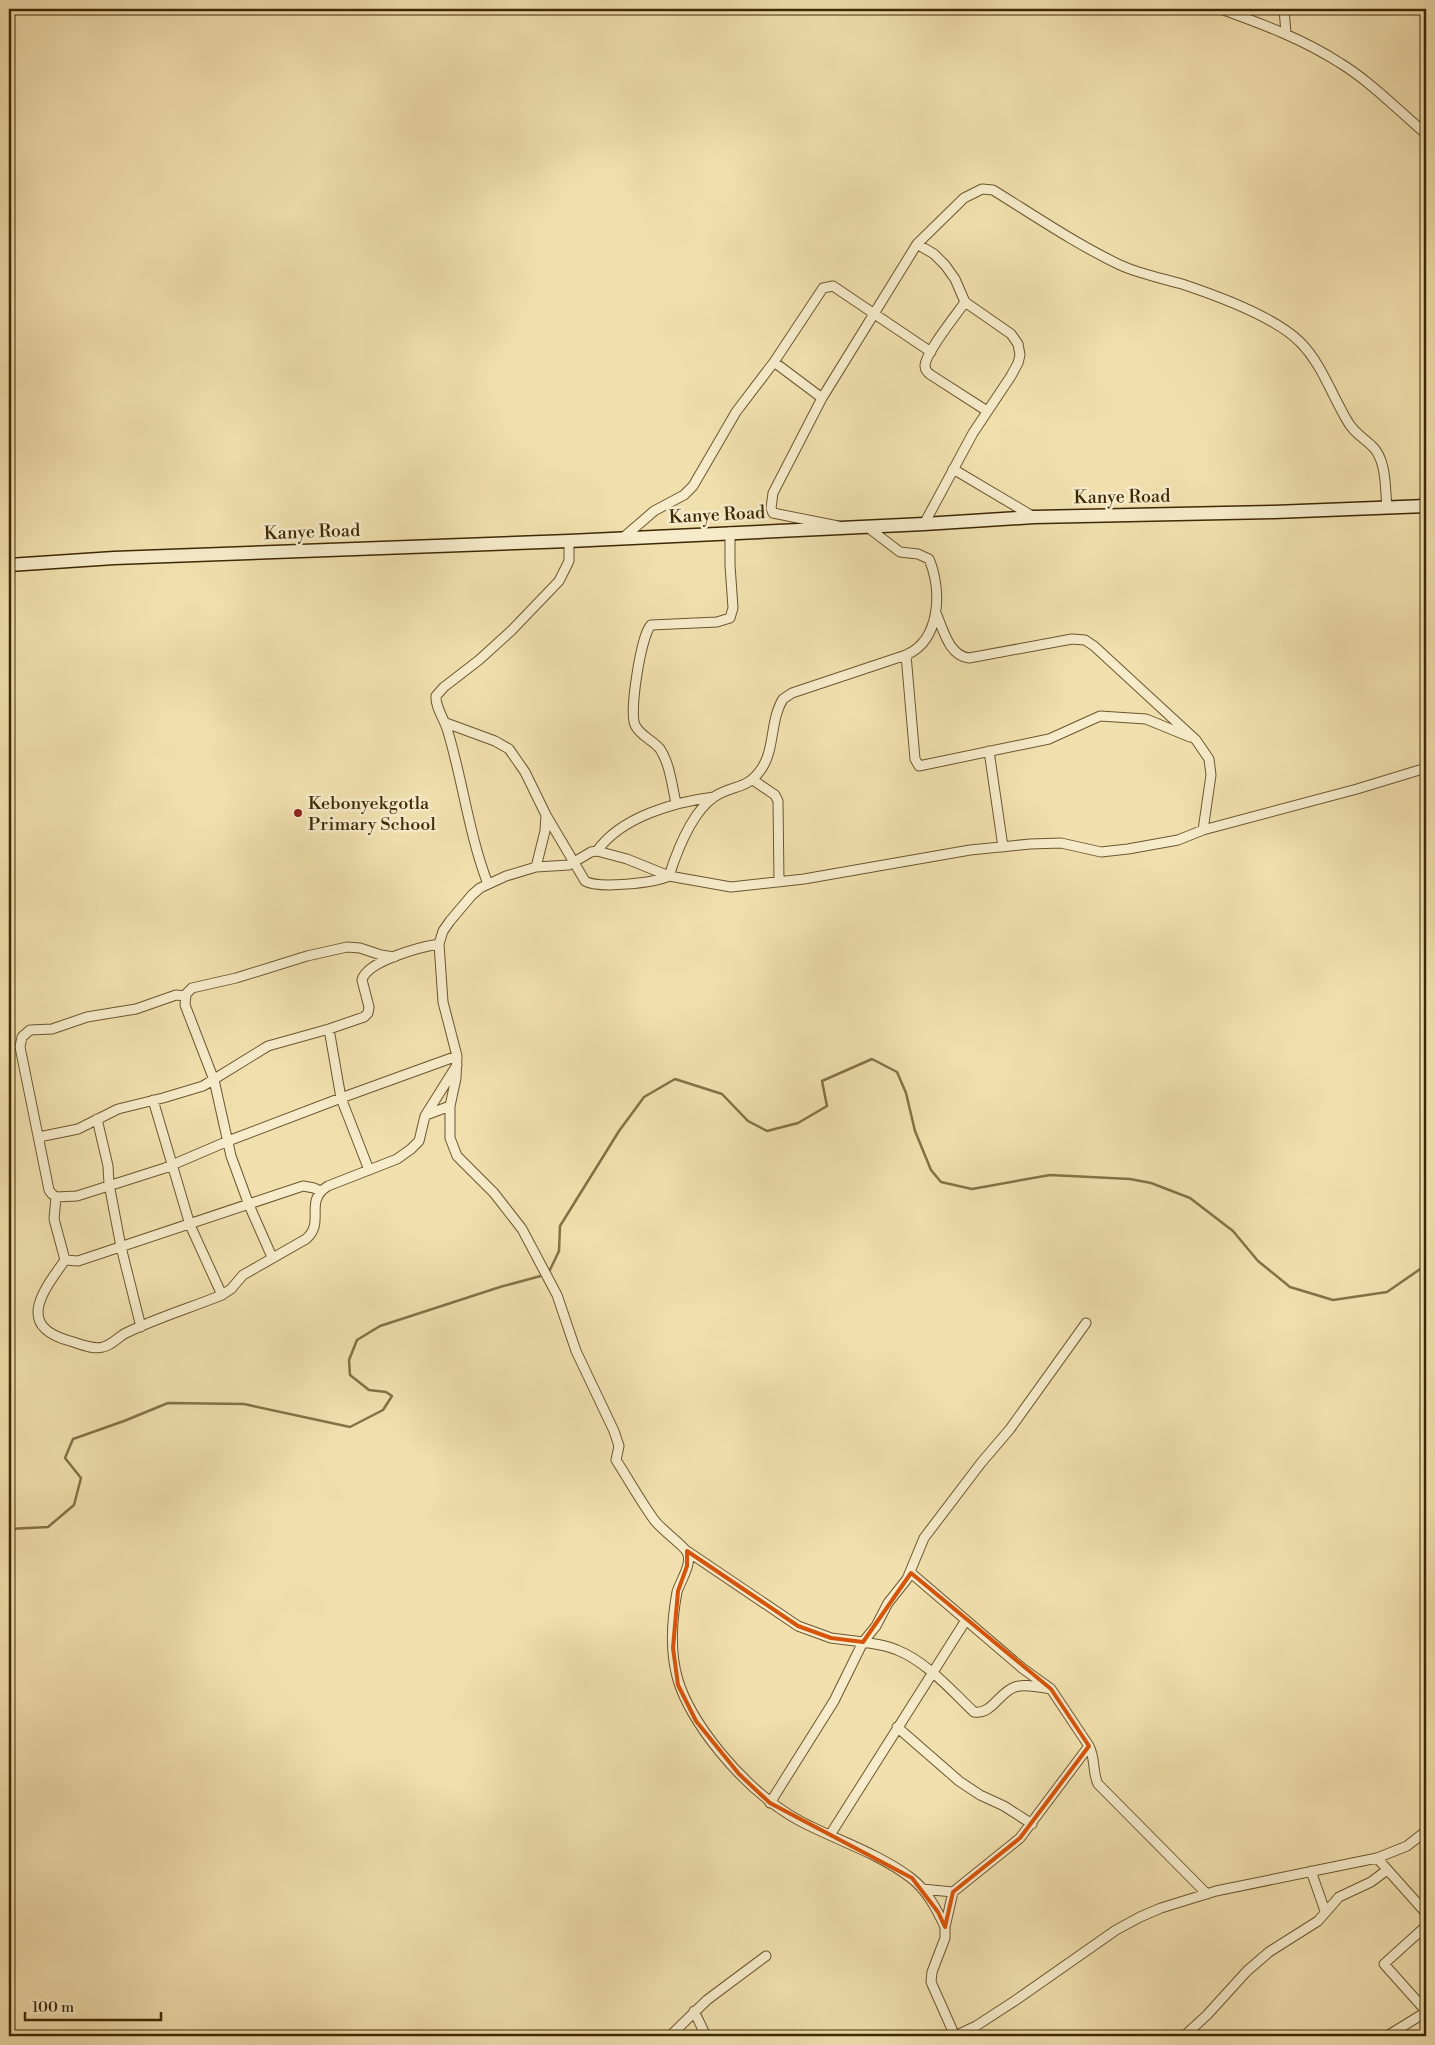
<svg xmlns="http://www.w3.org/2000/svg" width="1435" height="2045" font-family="'Libre Bodoni',serif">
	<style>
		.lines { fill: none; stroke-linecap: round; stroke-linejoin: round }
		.stream { stroke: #857147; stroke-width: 2.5 }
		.street-casing { stroke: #6b562e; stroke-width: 11 }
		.secondary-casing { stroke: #3e2804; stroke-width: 15 }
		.street { stroke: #f6ebca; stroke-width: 9 }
		.secondary { stroke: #f6ebca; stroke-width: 12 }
		.marked { fill: none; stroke: #d7540b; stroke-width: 4; stroke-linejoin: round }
		.poi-dot { fill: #8f2418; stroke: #f6ebca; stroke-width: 2 }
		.labels { text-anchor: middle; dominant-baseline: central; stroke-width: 5; stroke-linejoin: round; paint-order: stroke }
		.street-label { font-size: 18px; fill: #3e2804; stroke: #f6ebca }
		.poi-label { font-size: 18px; fill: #3e2804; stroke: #f6ebca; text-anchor: start }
	</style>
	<rect width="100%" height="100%" fill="#f1e0ae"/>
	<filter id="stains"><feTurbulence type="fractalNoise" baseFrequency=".004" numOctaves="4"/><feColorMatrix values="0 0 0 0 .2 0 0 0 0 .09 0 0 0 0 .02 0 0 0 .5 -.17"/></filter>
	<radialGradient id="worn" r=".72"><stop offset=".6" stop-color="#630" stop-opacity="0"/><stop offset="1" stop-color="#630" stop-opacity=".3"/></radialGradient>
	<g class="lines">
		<path class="stream" d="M9 1529 48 1527 74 1505 81 1478 65 1458 73 1439 124 1421 168 1403 244 1404 350 1427 383 1410 392 1396 386 1392 369 1390 350 1375 349 1360 357 1340 380 1326 500 1287 548 1274 559 1251 560 1226 619 1131 644 1097 675 1079 722 1094 748 1121 767 1131 798 1123 827 1106 822 1081 872 1059 897 1072 906 1093 915 1131 931 1170 941 1182 972 1189 1050 1175 1130 1179 1151 1183 1190 1198 1233 1231 1258 1261 1290 1287 1333 1300 1387 1292 1426 1265"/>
		<defs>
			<path id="street" d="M1221 9C1262 24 1303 39 1340 63 1371 82 1398 110 1426 134
				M1284 9 1286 33
				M917 244 934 254 945 265 955 279 965 302 1011 334 1018 344 1020 355 1018 363 1011 376 973 433 924 524
				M965 302C957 314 925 353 925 366 925 370 928 373 931 375L987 411
				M774 362 822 398
				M953 469 1034 517
				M838 526 773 513 771 508 773 493 822 398 917 244 964 198 982 189 993 190C1035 216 1076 244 1120 265 1140 274 1161 278 1182 284 1215 295 1275 317 1300 342 1322 364 1332 396 1348 422 1354 433 1364 438 1372 446 1387 460 1385 489 1387 508
				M624 537 654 511 684 495 693 486 736 412 774 362 823 288 833 286 931 352
				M936 613C943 629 949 656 969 658L1072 639 1085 640 1094 646 1196 740 1209 759 1211 775 1203 830
				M906 655 915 759 919 766 1049 739 1100 716 1146 719 1190 737
				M446 723 495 741 509 749 525 772 546 815 585 881C598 889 655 883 669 876 677 851 691 813 714 797 733 784 747 791 762 768 775 748 770 720 783 699L792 693 906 655C941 640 942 590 929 559L918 554 900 552 866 526
				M989 751 1003 847
				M753 780 775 795 778 801 779 882
				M676 803C672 786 670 764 660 749 653 740 640 736 635 725 629 712 641 635 651 625L717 622 730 618 733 608 730 565V532
				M597 851C621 817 674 802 714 797
				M536 867 545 831 546 815
				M488 884C469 835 463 782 448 732 445 720 435 707 436 696L444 687 479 660 512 630 559 581 569 561V541
				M185 996 176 995 136 1009 87 1017 52 1029 30 1030 22 1037 20 1047 49 1190 52 1194 56 1197 77 1196 165 1168 228 1141 341 1098 457 1056
				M329 1029 341 1098 369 1170
				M153 1100 190 1225 222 1295
				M426 1115 450 1106
				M97 1119 108 1166 109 1184 121 1247 141 1327
				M39 1137 78 1129 118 1109 163 1098 203 1086 268 1046 329 1029 364 1017 368 1013 369 1007 362 980C367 961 420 947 439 944
				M56 1197 54 1219 65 1260C43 1291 15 1326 70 1341 80 1344 93 1350 103 1347 112 1345 118 1337 126 1333 156 1318 190 1308 222 1295L231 1289 243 1275 306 1239C326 1222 303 1201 328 1186L397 1159 411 1149 419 1141 425 1116 457 1065
				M272 1257 249 1205 231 1156 214 1080 185 1005 186 994 192 988 236 978 307 956 347 947 360 948 381 955 394 957
				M65 1260 78 1261 303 1186 314 1188 320 1191
				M687 1551 798 1626 831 1638 863 1642 876 1626 888 1603 907 1579 924 1538 981 1463 1010 1429 1086 1323
				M911 1573 1022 1668 1051 1689 1089 1746 1020 1838 953 1892 945 1927V1938L932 1972 931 1982 955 2036
				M897 1727 959 1781 980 1795 1004 1806 1032 1824
				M1089 1746C1096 1760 1092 1772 1098 1784L1207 1894
				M770 1803 834 1701 863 1642C875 1644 886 1645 897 1650 927 1662 951 1690 974 1712 992 1715 999 1692 1015 1687 1026 1683 1040 1688 1051 1689
				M830 1835 966 1620
				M1377 1858 1426 1913
				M1311 1871 1325 1911
				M922 1889 953 1892
				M1426 1926 1384 1964 1426 2011
				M945 1927C937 1910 927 1890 911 1878 878 1853 836 1840 800 1821 769 1804 743 1780 720 1752 677 1699 664 1662 677 1592 680 1581 693 1564 687 1552 685 1547 661 1529 655 1521 641 1502 629 1480 616 1460L619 1446 614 1431 576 1351 557 1295 522 1229 494 1193 457 1156 450 1138V1106L456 1078 457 1056 443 1002 439 944 443 931 450 921 472 895 480 888 506 876 536 867 569 865 591 852 597 851 627 859 669 876 731 887 804 879 970 850 1030 844 1061 843 1101 852 1128 849 1178 840 1203 830 1357 789 1426 768
				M694 2011 706 2036
				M670 2036 707 2000 766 1956
				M955 2036 976 2026 1016 2000 1116 1930 1140 1917 1161 1908 1216 1891 1377 1858 1407 1846 1426 1831
				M1184 2036 1207 2015 1247 1971 1269 1952 1318 1921 1339 1897 1371 1882 1387 1870
				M1387 2036 1426 2012"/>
			<path id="secondary" d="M9 565 114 558 569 541 924 524 1034 517 1274 512 1426 506"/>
		</defs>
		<use href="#street" class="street-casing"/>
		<use href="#secondary" class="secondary-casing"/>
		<use href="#street" class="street"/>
		<use href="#secondary" class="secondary"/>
	</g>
	<path class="marked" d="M687 1551 798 1626 831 1638 863 1642 911 1573 1051 1689 1089 1746 1020 1838 953 1892 945 1927 938 1912 912 1878 770 1803 739 1774 696 1721 678 1685 673 1648 678 1591 687 1566Z"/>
	<circle class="poi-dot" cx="298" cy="813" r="5"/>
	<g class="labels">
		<g class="street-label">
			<text transform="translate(1122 497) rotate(-1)">Kanye Road</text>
			<text transform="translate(717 515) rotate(-3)">Kanye Road</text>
			<text transform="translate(312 532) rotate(-2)">Kanye Road</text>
		</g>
		<g class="poi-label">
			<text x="308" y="803">Kebonyekgotla<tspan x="308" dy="21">Primary School</tspan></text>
		</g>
	</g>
	<rect width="1435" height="2045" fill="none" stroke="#f1e0ae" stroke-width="30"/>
	<rect x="10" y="10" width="1415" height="2025" fill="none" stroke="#3e2804" stroke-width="2.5"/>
	<rect x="15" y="15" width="1405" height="2015" fill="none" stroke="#3e2804"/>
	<path d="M25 2012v8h136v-8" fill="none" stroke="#3e2804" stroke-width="2.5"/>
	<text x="32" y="2012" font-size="15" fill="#3e2804" stroke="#f6ebca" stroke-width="4" paint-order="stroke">100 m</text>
	<rect width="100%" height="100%" filter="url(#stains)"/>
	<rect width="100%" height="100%" fill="url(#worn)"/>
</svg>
